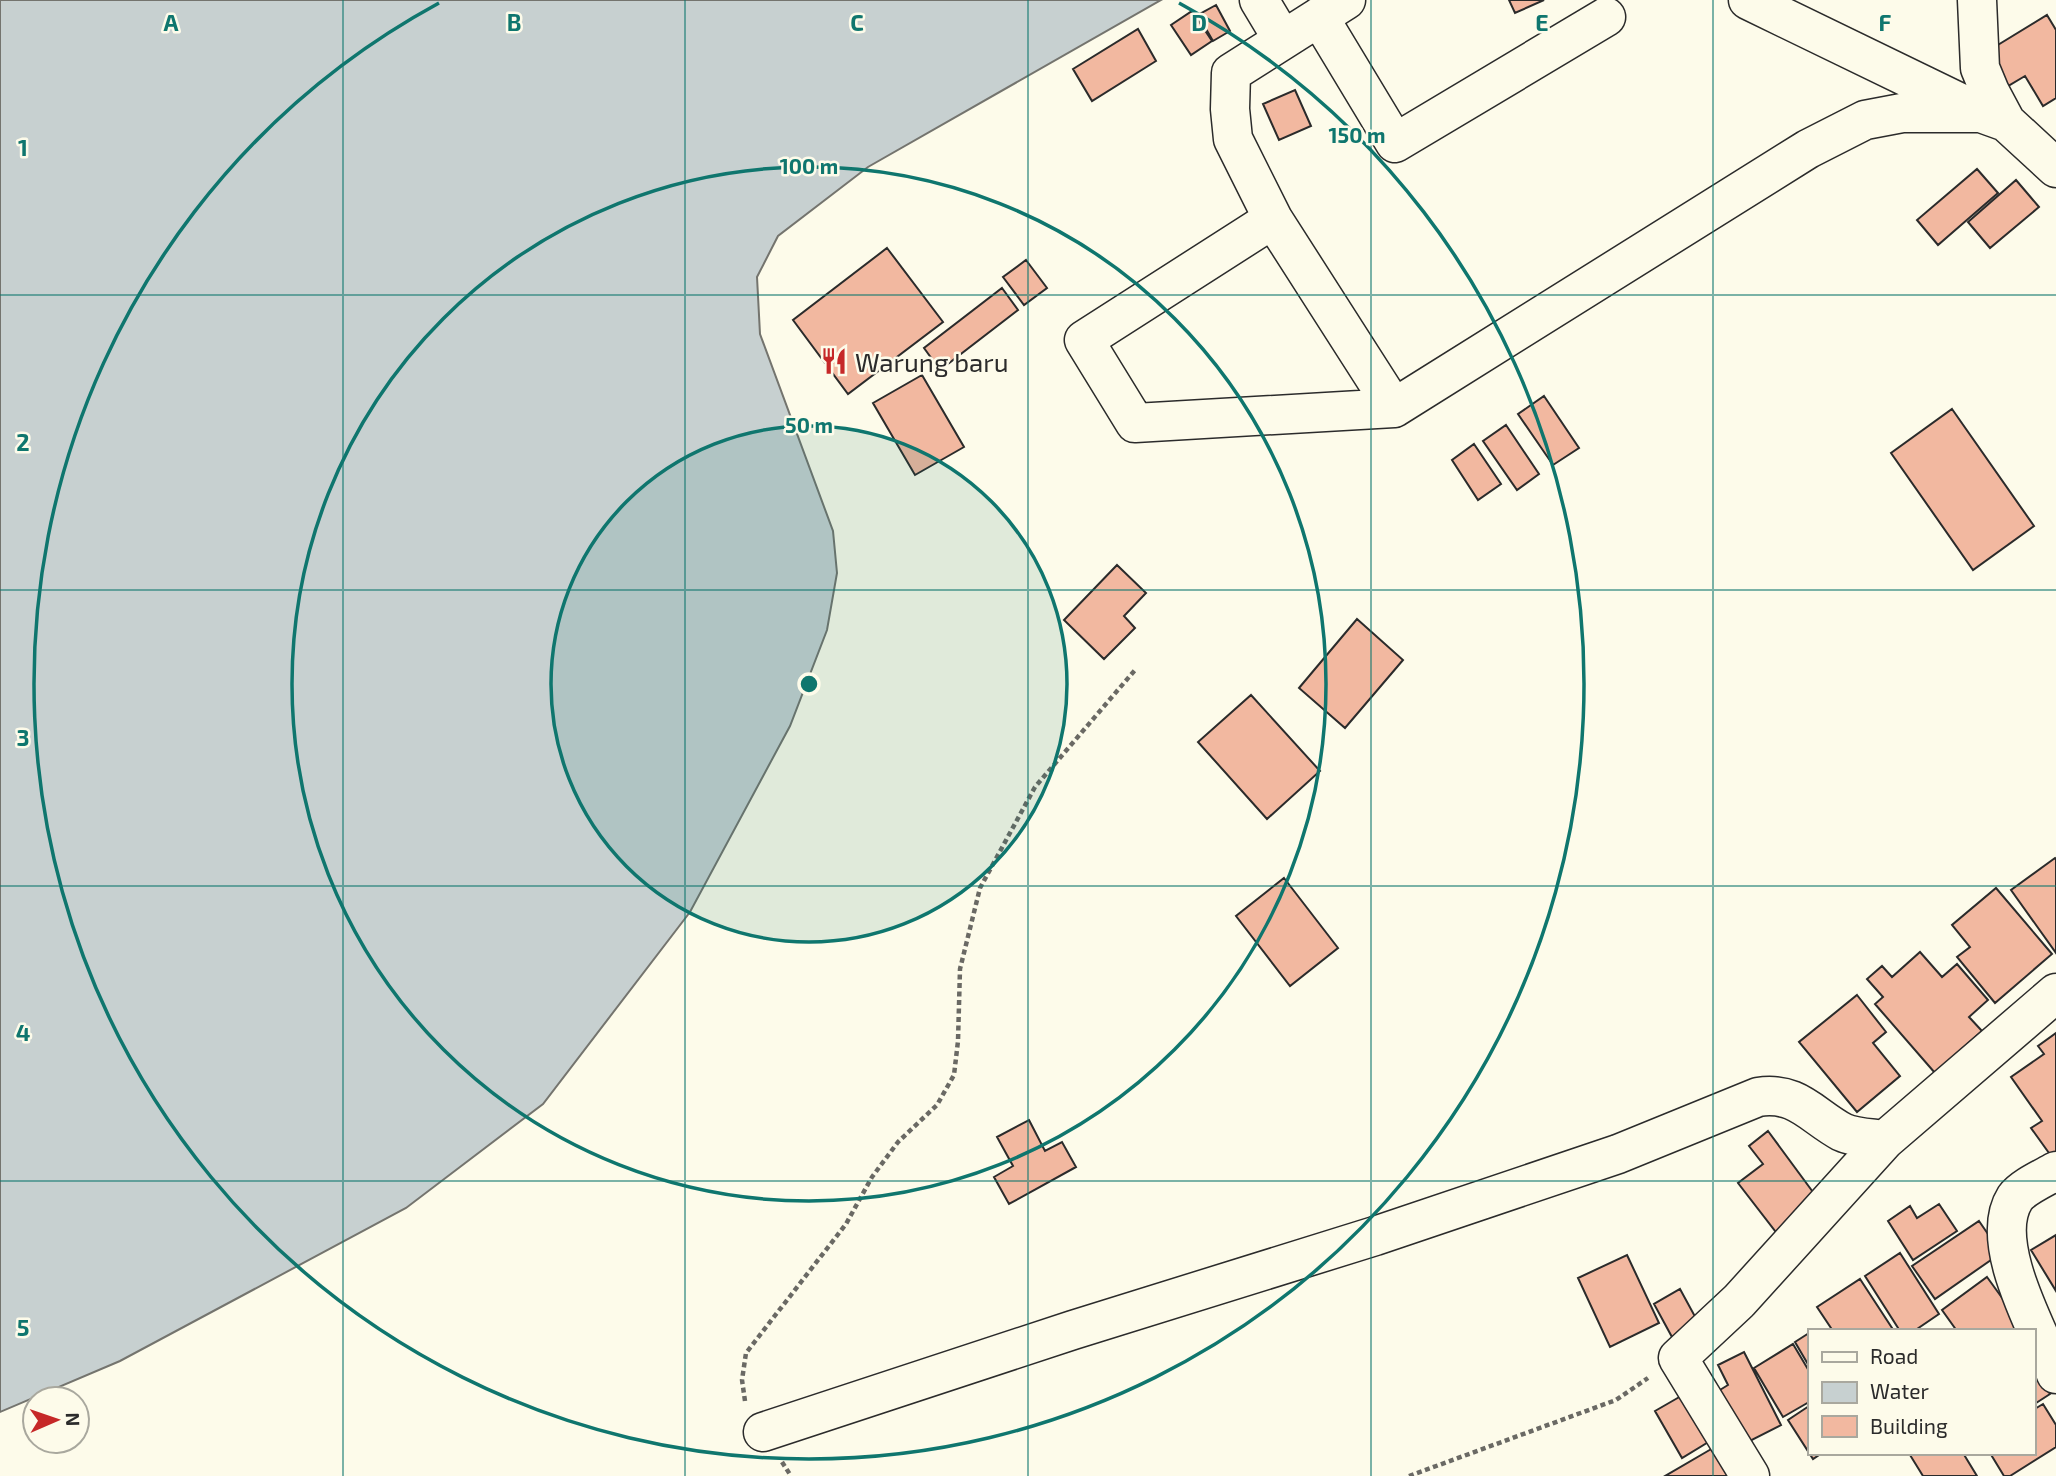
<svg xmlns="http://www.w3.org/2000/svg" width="2056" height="1476" font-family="'Exo 2',sans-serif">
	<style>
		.water { fill: #c7d0d0; stroke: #74746e; stroke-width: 2 }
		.building { fill: #f2b8a0; stroke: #2b2b2b; stroke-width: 2 }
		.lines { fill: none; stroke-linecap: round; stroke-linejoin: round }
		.minor-casing { stroke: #2b2b2b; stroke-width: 41 }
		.path { stroke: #6a6964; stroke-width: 4.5; stroke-dasharray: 5 3.5; stroke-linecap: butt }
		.minor { stroke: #fdfbea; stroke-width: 38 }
		.grid { fill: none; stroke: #0f766e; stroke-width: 2; stroke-opacity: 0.55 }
		.ring { fill: none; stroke: #0f766e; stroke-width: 3.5 }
		.labels { text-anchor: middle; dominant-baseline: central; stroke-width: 5; stroke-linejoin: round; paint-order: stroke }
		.poi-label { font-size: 26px; fill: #2b2b2b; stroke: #fdfbea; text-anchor: start }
		.grid-label { font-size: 23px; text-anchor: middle; font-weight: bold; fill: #0f766e; stroke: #fdfbea; stroke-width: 5; stroke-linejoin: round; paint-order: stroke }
		.centre { fill: #0f766e; stroke: #fdfbea; stroke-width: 3.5 }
		.ring-label { font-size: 21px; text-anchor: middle; font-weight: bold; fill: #0f766e; stroke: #fdfbea; stroke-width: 5; stroke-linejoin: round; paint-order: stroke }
	</style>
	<rect width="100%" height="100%" fill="#fdfbea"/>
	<path class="water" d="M0 0H1161L868 167 778 236 757 277 760 334 833 531 837 573 827 630 790 726 690 912 543 1104 406 1208 120 1361 0 1412Z"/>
	<path class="building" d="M1509 0H1544L1515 13Z
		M1216 5 1230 31 1213 41 1198 15Z
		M1192 11 1212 41 1191 55 1171 25Z
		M2047 15 2056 30V98L2043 106 2025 76 2008 86 1988 51Z
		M1138 29 1156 61 1092 101 1073 69Z
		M1295 90 1311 126 1279 140 1263 104Z
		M1977 169 1998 193 1938 245 1917 220Z
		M2016 180 2039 207 1990 248 1968 222Z
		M887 248 943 322 848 394 793 320Z
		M1026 260 1047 288 1024 305 1003 277Z
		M1002 288 1018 310 940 370 924 348Z
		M922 375 964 447 915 475 873 403Z
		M1544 396 1579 448 1553 465 1518 414Z
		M1952 409 2034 526 1973 570 1891 453Z
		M1506 425 1539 474 1517 490 1483 441Z
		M1474 444 1501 484 1478 500 1452 460Z
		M1117 565 1146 593 1124 616 1135 628 1104 659 1064 620Z
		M1357 619 1403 660 1345 728 1299 688Z
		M1251 695 1320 771 1267 819 1198 742Z
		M2055 858 2056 859V953L2011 890Z
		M1284 878 1338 948 1290 986 1236 916Z
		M1996 888 2052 954 1995 1003 1957 957 1970 947 1952 925Z
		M1920 952 1942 977 1957 964 1988 1000 1969 1017 1982 1031 1935 1073 1875 1004 1883 997 1867 979 1882 966 1892 977Z
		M1857 995 1886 1032 1873 1043 1900 1076 1857 1112 1799 1042Z
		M2056 1033V1159L2054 1160 2031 1128 2042 1121 2011 1077 2044 1054 2038 1046Z
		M1029 1120 1045 1151 1062 1142 1076 1167 1009 1204 994 1177 1013 1166 997 1137Z
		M1768 1131 1821 1203 1779 1236 1738 1183 1763 1164 1749 1146Z
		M1939 1204 1957 1231 1913 1260 1888 1221 1910 1206 1917 1218Z
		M1979 1221 2001 1253 1935 1299 1912 1266Z
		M2056 1235V1291L2031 1250Z
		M1900 1253 1939 1314 1914 1331H1900L1865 1276Z
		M1627 1255 1659 1323 1610 1347 1578 1278Z
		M1987 1277 2026 1331H1957L1942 1310Z
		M1860 1279 1894 1331H1833L1817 1307Z
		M1680 1289 1698 1322 1672 1337 1654 1304Z
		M1809 1333V1366L1795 1342Z
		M1793 1344 1809 1371V1402L1783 1417 1754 1368Z
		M1744 1352 1781 1425 1742 1445 1715 1393 1728 1385 1718 1365Z
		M2033 1367 2050 1394 2033 1405Z
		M1688 1392 1715 1438 1682 1458 1655 1411Z
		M2043 1404 2056 1425V1447L2010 1476H2004L1990 1453H2033V1410Z
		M1809 1406V1453H1822L1813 1459 1788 1420Z
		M1713 1448 1729 1476H1665Z
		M1914 1453H1963L1977 1476H1923L1910 1455Z"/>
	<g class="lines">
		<defs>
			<path id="minor" d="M1259 0 1283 40
				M1346 0 1231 73 1230 109 1233 139 1273 219 1394 408
				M1748 0 1981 113 2006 122
				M1977 0 1980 68 1990 92 2006 122 2056 168
				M1319 17 1395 143 1606 17
				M1273 219 1084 340 1135 423 1394 408 1808 149 1865 120 1902 113H1981
				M2056 1171C2044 1178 2023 1187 2015 1198 1987 1242 2038 1330 2056 1374
				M763 1432 1073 1330 1375 1236 1618 1154 1758 1097C1797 1091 1811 1115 1842 1132 1855 1138 1871 1138 1885 1140
				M1750 1476 1678 1358 1739 1301 1885 1140 2056 993"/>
		</defs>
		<use href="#minor" class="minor-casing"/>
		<path class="path" d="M745 1401 742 1380 746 1353 846 1224 872 1177 898 1142 937 1105 954 1075 958 1041 960 969 980 888 1035 787 1135 670
			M782 1462 791 1476
			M1409 1476 1616 1400 1648 1378"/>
		<use href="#minor" class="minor"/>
	</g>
	<path class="grid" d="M343 0V1476M685 0V1476M1028 0V1476M1371 0V1476M1713 0V1476M0 295H2056M0 590H2056M0 886H2056M0 1181H2056"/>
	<circle cx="809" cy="684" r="258" fill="#0f766e" fill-opacity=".12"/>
	<g class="ring">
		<circle cx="809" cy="684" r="258"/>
		<circle cx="809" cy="684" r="517"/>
		<path d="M1179 3A775 775 0 1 1 439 3"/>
	</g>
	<defs>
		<symbol id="restaurant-bare" viewBox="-9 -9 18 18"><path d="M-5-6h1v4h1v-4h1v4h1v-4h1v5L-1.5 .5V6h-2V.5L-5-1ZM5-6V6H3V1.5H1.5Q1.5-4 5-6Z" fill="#c62828" stroke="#fdfbea" stroke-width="2.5" paint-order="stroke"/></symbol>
	</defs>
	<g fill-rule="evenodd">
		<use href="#restaurant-bare" x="815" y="342" width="38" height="38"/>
	</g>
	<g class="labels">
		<g class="poi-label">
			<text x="855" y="361">Warung baru</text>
		</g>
	</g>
	<g class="grid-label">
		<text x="171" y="31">A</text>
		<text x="514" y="31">B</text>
		<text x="857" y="31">C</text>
		<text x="1199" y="31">D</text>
		<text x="1542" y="31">E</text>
		<text x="1885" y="31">F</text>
		<text x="23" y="156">1</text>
		<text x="23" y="451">2</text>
		<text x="23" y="746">3</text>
		<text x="23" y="1041">4</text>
		<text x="23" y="1336">5</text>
	</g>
	<circle cx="809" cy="684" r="10" class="centre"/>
	<g class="ring-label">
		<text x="1357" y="143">150 m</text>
		<text x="809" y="174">100 m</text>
		<text x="809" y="433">50 m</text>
	</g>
	<rect x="1808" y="1329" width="228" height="126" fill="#fdfbea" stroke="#a9a89e" stroke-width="2"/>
	<rect x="1822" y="1352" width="35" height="10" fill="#fdfbea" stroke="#a9a89e" stroke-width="2"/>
	<text x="1870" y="1364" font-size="21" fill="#2b2b2b">Road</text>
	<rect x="1822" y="1382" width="35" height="21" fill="#c7d0d0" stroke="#a9a89e" stroke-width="2"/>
	<text x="1870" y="1399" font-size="21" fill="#2b2b2b">Water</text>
	<rect x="1822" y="1416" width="35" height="21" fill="#f2b8a0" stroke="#a9a89e" stroke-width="2"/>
	<text x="1870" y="1434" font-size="21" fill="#2b2b2b">Building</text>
	<g transform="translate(56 1420) rotate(88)"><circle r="33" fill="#fdfbea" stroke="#a9a89e" stroke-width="2"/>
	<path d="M0-5L12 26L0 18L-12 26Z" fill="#c62828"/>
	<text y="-10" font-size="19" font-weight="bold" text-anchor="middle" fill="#2b2b2b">N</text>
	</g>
</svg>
